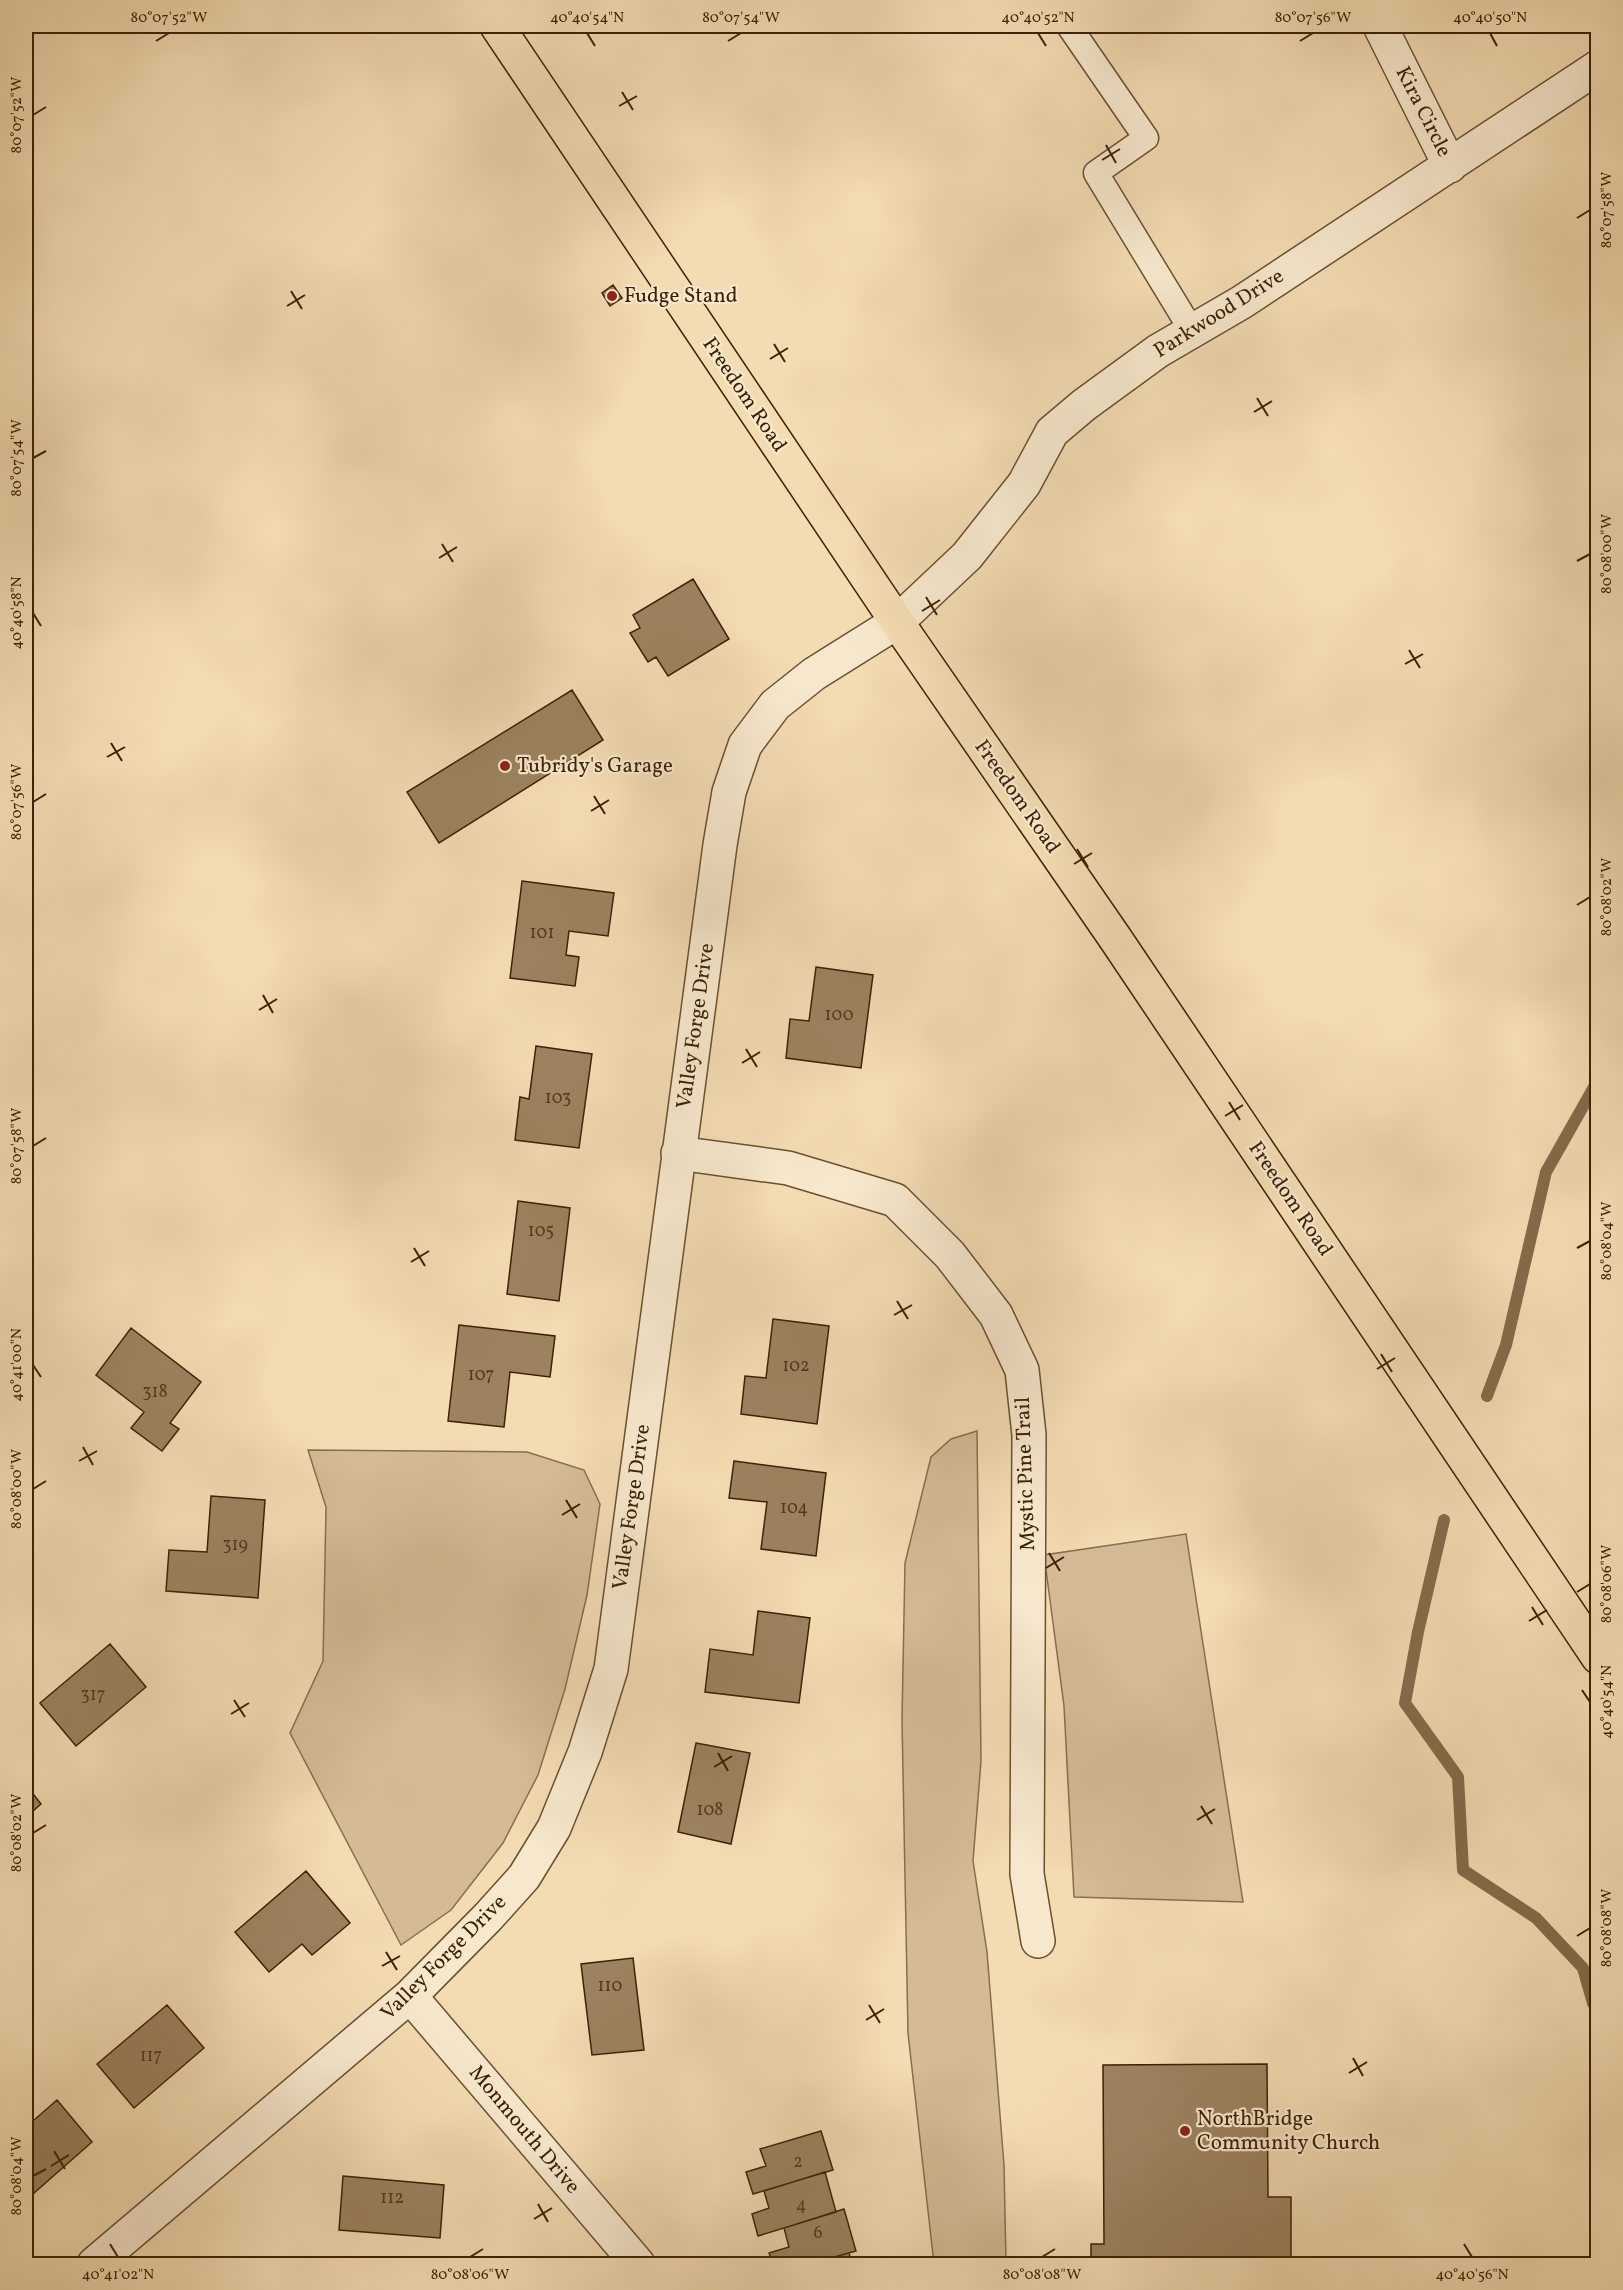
<svg xmlns="http://www.w3.org/2000/svg" width="1623" height="2290" font-family="Vollkorn,serif">
	<style>
		.green { fill: #d4bb95; stroke: #886e4d; stroke-width: 1.5 }
		.lines { fill: none; stroke-linecap: round; stroke-linejoin: round }
		.stream { stroke: #856b49; stroke-width: 12 }
		.building { fill: #9c825f; stroke: #3d2105; stroke-width: 1.5 }
		.service-casing { stroke: #6a5030; stroke-width: 27 }
		.minor-casing { stroke: #6a5030; stroke-width: 36 }
		.primary-casing { stroke: #3d2105; stroke-width: 36 }
		.service { stroke: #f7e8cd; stroke-width: 24 }
		.minor { stroke: #f7e8cd; stroke-width: 33 }
		.primary { stroke: #f3dbb2; stroke-width: 33 }
		.ticks { fill: none; stroke: #3d2105; stroke-width: 2 }
		.poi-dot { fill: #8f2418; stroke: #f7e8cd; stroke-width: 2 }
		.labels { text-anchor: middle; dominant-baseline: central; stroke-width: 4.5; stroke-linejoin: round; paint-order: stroke }
		.number-label { font-size: 18px; fill: #55391c }
		.street-label { font-size: 21px; fill: #3d2105; stroke: #f7e8cd }
		.poi-label { font-size: 21px; fill: #3d2105; stroke: #f7e8cd; text-anchor: start }
		.neatline { fill: none; stroke: #3d2105; stroke-width: 2 }
		.ticks-label { font-size: 15px; text-anchor: middle; fill: #3d2105 }
	</style>
	<rect width="100%" height="100%" fill="#f3dbb2"/>
	<filter id="stains"><feTurbulence type="fractalNoise" baseFrequency=".00333" numOctaves="4"/><feColorMatrix values="0 0 0 0 .2 0 0 0 0 .09 0 0 0 0 .02 0 0 0 .5 -.17"/></filter>
	<radialGradient id="worn" r=".72"><stop offset=".6" stop-color="#630" stop-opacity="0"/><stop offset="1" stop-color="#630" stop-opacity=".3"/></radialGradient>
	<path class="green" d="M977 1431 981 1761 973 1861 987 1952 1004 2165 1006 2264H934L908 2033 902 1720 905 1563 931 1457 951 1439Z
		M308 1450 527 1452 584 1470 600 1504 587 1595 565 1689 538 1775 503 1843 451 1910 401 1945 290 1733 323 1661 326 1507Z
		M1186 1534 1243 1902 1074 1897 1064 1706 1044 1555Z"/>
	<g class="lines">
		<path class="stream" d="M1487 1396 1506 1345 1546 1172 1598 1080
			M1444 1520 1418 1632 1405 1703 1458 1777 1463 1870 1536 1918 1583 1968 1593 2003 1598 2012"/>
	</g>
	<path class="building" d="M613 285 622 298 610 306 602 293Z
		M693 579 729 639 668 676 656 657 648 662 630 633 640 628 633 615Z
		M572 690 603 740 439 843 407 792Z
		M522 881 614 893 608 936 569 931 566 955 579 957 575 986 510 978Z
		M816 967 873 975 861 1068 786 1058 790 1019 809 1021Z
		M536 1046 592 1054 579 1148 515 1140 520 1097 529 1099Z
		M518 1201 570 1208 559 1301 507 1294Z
		M773 1319 829 1326 817 1424 741 1414 745 1376 766 1378Z
		M459 1325 555 1336 550 1377 510 1372 504 1427 448 1421Z
		M131 1328 201 1382 170 1423 179 1429 162 1451 131 1428 144 1412 96 1375Z
		M734 1461 826 1473 816 1556 761 1549 767 1502 729 1498Z
		M211 1496 265 1500 258 1598 166 1591 169 1550 207 1552Z
		M758 1611 810 1618 799 1703 705 1692 710 1649 753 1655Z
		M110 1644 146 1687 76 1746 40 1703Z
		M696 1743 750 1753 731 1844 678 1832Z
		M26 1785 41 1804 26 1817Z
		M306 1871 350 1923 312 1955 302 1944 269 1972 235 1932Z
		M633 1958 644 2050 592 2055 581 1964Z
		M167 2005 204 2048 134 2108 97 2064Z
		M1267 2064 1268 2197H1291V2258H1267V2264H1091V2244H1104L1103 2065Z
		M57 2100 92 2142 26 2200V2127Z
		M821 2131 833 2170 753 2194 746 2172 766 2166 760 2149Z
		M825 2172 836 2212 758 2236 752 2214 769 2208 764 2191Z
		M343 2176 444 2185 440 2238 339 2230Z
		M844 2209 856 2251 809 2264H773L769 2253 789 2247 784 2228Z
		M849 2253 852 2264H809Z"/>
	<g class="lines">
		<defs>
			<path id="service" d="M1069 26 1146 138 1096 173 1192 331"/>
			<path id="minor" d="M1380 26 1450 166
				M678 1153 788 1168 895 1200 950 1255 996 1315 1022 1370 1029 1435 1027 1874 1038 1941
				M410 1996 638 2264
				M94 2264 410 1996 488 1917 524 1877 554 1828 585 1752 611 1669 720 845 729 792 745 745 775 705 814 674 897 622 967 556 1024 484 1052 432 1084 405 1158 351 1242 302 1598 67"/>
			<path id="primary" d="M497 26 897 622 1115 938 1598 1657"/>
		</defs>
		<use href="#service" class="service-casing"/>
		<use href="#minor" class="minor-casing"/>
		<use href="#primary" class="primary-casing"/>
		<use href="#service" class="service"/>
		<use href="#minor" class="minor"/>
		<use href="#primary" class="primary"/>
	</g>
	<path class="ticks" d="M587 33 595 46M1038 33 1046 46M1490 33 1497 46M156 41 169 33M728 41 741 33M1300 41 1313 33M622 92 633 110M619 106 637 96M33 115 46 107M1106 145 1116 163M1102 160 1120 149M1577 218 1590 210M291 291 302 309M287 306 305 295M774 344 785 362M770 359 788 348M1257 398 1268 416M1254 412 1272 401M33 458 46 451M442 544 453 562M439 558 457 547M1577 561 1590 554M926 597 937 615M922 611 940 600M33 613 41 626M1409 650 1420 668M1405 664 1423 654M111 743 122 761M107 757 125 747M594 796 605 814M33 802 46 794M591 811 609 800M1077 849 1088 867M1074 864 1092 853M1577 905 1590 897M263 995 273 1013M259 1010 277 999M746 1049 757 1067M742 1063 760 1052M1229 1102 1240 1120M1225 1116 1243 1105M33 1146 46 1138M414 1248 425 1266M1577 1248 1590 1241M411 1262 429 1251M897 1301 908 1319M894 1315 912 1305M1381 1354 1392 1372M33 1365 41 1377M1377 1369 1395 1358M83 1447 93 1465M79 1461 97 1451M33 1489 46 1481M566 1500 577 1518M562 1515 580 1504M1049 1553 1060 1571M1046 1568 1064 1557M1577 1592 1590 1584M1532 1607 1543 1625M1529 1621 1547 1610M1582 1690 1590 1702M234 1700 245 1717M231 1714 249 1703M718 1753 728 1771M714 1767 732 1756M1201 1806 1212 1824M1197 1820 1215 1809M33 1833 46 1825M1577 1936 1590 1928M386 1952 397 1970M382 1966 400 1956M869 2005 880 2023M866 2020 884 2009M1353 2058 1363 2076M1349 2073 1367 2062M54 2151 65 2169M51 2166 69 2155M33 2176 46 2169M538 2204 548 2222M534 2219 552 2208M110 2244 118 2257M1464 2244 1472 2257M470 2257 483 2249M1042 2257 1055 2249"/>
	<g class="poi-dot">
		<circle cx="612" cy="296" r="6"/>
		<circle cx="505" cy="766" r="6"/>
		<circle cx="1185" cy="2131" r="6"/>
	</g>
	<g class="labels">
		<g class="number-label">
			<text x="542" y="933">101</text>
			<text x="839" y="1015">100</text>
			<text x="558" y="1098">103</text>
			<text x="541" y="1231">105</text>
			<text x="796" y="1366">102</text>
			<text x="481" y="1375">107</text>
			<text x="155" y="1392">318</text>
			<text x="794" y="1508">104</text>
			<text x="235" y="1545">319</text>
			<text x="93" y="1695">317</text>
			<text x="710" y="1810">108</text>
			<text x="610" y="1986">110</text>
			<text x="151" y="2056">117</text>
			<text x="798" y="2162">2</text>
			<text x="392" y="2198">112</text>
			<text x="801" y="2205">4</text>
			<text x="818" y="2233">6</text>
		</g>
		<g class="street-label">
			<text transform="translate(1423 112) rotate(63)">Kira Circle</text>
			<text transform="translate(1219 314) rotate(-32)">Parkwood Drive</text>
			<text transform="translate(744 395) rotate(56)">Freedom Road</text>
			<text transform="translate(1017 797) rotate(55)">Freedom Road</text>
			<text transform="translate(696 1026) rotate(-82)">Valley Forge Drive</text>
			<text transform="translate(1290 1199) rotate(56)">Freedom Road</text>
			<text transform="translate(1026 1474) rotate(-92)">Mystic Pine Trail</text>
			<text transform="translate(632 1507) rotate(-82)">Valley Forge Drive</text>
			<text transform="translate(444 1958) rotate(-45)">Valley Forge Drive</text>
			<text transform="translate(524 2130) rotate(50)">Monmouth Drive</text>
		</g>
		<g class="poi-label">
			<text x="624" y="296">Fudge Stand</text>
			<text x="517" y="766">Tubridy's Garage</text>
			<text x="1197" y="2119">NorthBridge<tspan x="1197" dy="24">Community Church</tspan></text>
		</g>
	</g>
	<rect width="1623" height="2290" fill="none" stroke="#f3dbb2" stroke-width="66"/>
	<rect x="33" y="33" width="1557" height="2224" class="neatline"/>
	<g class="ticks-label">
		<text x="169" y="22">80°07'52"W</text>
		<text x="587" y="22">40°40'54"N</text>
		<text x="741" y="22">80°07'54"W</text>
		<text x="1038" y="22">40°40'52"N</text>
		<text x="1313" y="22">80°07'56"W</text>
		<text x="1490" y="22">40°40'50"N</text>
		<text transform="translate(16 115) rotate(-90)" y="5">80°07'52"W</text>
		<text transform="translate(1606 210) rotate(-90)" y="5">80°07'58"W</text>
		<text transform="translate(16 458) rotate(-90)" y="5">80°07'54"W</text>
		<text transform="translate(1606 554) rotate(-90)" y="5">80°08'00"W</text>
		<text transform="translate(16 613) rotate(-90)" y="5">40°40'58"N</text>
		<text transform="translate(16 802) rotate(-90)" y="5">80°07'56"W</text>
		<text transform="translate(1606 897) rotate(-90)" y="5">80°08'02"W</text>
		<text transform="translate(16 1146) rotate(-90)" y="5">80°07'58"W</text>
		<text transform="translate(1606 1241) rotate(-90)" y="5">80°08'04"W</text>
		<text transform="translate(16 1365) rotate(-90)" y="5">40°41'00"N</text>
		<text transform="translate(16 1489) rotate(-90)" y="5">80°08'00"W</text>
		<text transform="translate(1606 1584) rotate(-90)" y="5">80°08'06"W</text>
		<text transform="translate(1606 1702) rotate(-90)" y="5">40°40'54"N</text>
		<text transform="translate(16 1833) rotate(-90)" y="5">80°08'02"W</text>
		<text transform="translate(1606 1928) rotate(-90)" y="5">80°08'08"W</text>
		<text transform="translate(16 2176) rotate(-90)" y="5">80°08'04"W</text>
		<text x="118" y="2279">40°41'02"N</text>
		<text x="470" y="2279">80°08'06"W</text>
		<text x="1042" y="2279">80°08'08"W</text>
		<text x="1472" y="2279">40°40'56"N</text>
	</g>
	<rect width="100%" height="100%" filter="url(#stains)"/>
	<rect width="100%" height="100%" fill="url(#worn)"/>
</svg>
